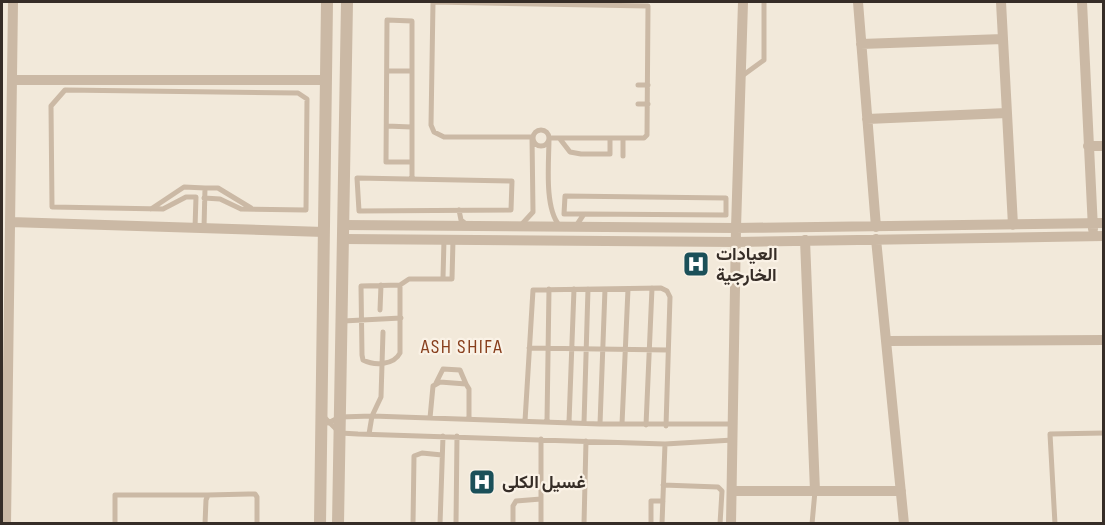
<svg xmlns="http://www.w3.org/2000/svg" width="1105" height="525" font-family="'Sofia Sans Condensed',Vazirmatn,sans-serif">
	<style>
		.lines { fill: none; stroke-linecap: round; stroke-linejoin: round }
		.service { stroke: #cbb9a5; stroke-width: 5 }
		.minor { stroke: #cbb9a5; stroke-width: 10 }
		.tertiary { stroke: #cbb9a5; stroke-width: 12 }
		.labels { text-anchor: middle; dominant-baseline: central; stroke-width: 4.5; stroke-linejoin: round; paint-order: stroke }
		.poi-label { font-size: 18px; font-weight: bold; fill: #362d27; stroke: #faf2e6; text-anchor: start }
		.neighbourhood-label { font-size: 20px; letter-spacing: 1.5px; fill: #883f1d; stroke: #faf2e6 }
	</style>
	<rect width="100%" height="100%" fill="#f2e9da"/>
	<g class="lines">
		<path class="service" d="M433 2 648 6 647 135 644 138H549C549 161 544 207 559 225
			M433 2 431 125 434 132 444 137H532L533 212 522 224
			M387 71H412
			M742 76 764 60V2
			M638 85H648
			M638 104H648
			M387 126 411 127
			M533 138a8 8 0 1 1 16 0a8 8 0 1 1-16 0Z
			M560 139 570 152 581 154H610V139
			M623 139V156
			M412 162H386L387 20 412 21V179
			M357 178 512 181 511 210 359 211Z
			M205 188H218L251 208
			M151 209 184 187 205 188 204 228
			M459 210 461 220 467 225
			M576 226 584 214H564L565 196 726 198V215L584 214
			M195 228 196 197H186L163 209 52 207 51 106 65 90 298 93 307 99 306 210 241 209 220 199 204 198
			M443 278 444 240
			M400 285 361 286 362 355 363 360C375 366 394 365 400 353V285L409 279H452L453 240
			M380 310 381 285
			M343 321 401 318
			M529 348 668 350
			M436 383 443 369 460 370 466 384
			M324 417 340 433 358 434 665 444 733 440
			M430 418 433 386 440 382 466 384 469 389V419
			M525 421 533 290 661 288 667 291 670 297 666 426
			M547 421 549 289
			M569 422 574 289
			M328 423 340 417 372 416 600 424H733
			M584 423 588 289
			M600 424 605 289
			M622 424 628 289
			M646 425 652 288
			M369 434 372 416 381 397 383 332
			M663 485 718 487 722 491 720 524
			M115 524V495H208
			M205 524 206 500 208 495 249 494H255L257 497V524
			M413 524 414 456 422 453 442 455
			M440 524 443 436
			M456 524 457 436
			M513 524V506L516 501 541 499
			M541 524V439
			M584 524 586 441
			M651 524V501H663
			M662 524 665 444
			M812 524 815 491
			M1055 524 1050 434 1104 433"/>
		<path class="minor" d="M858 2 876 227
			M1001 2 1013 225
			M1082 2 1093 229
			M861 44 1003 39
			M12 80H326
			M867 119 1007 113
			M1088 146H1104
			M10 222 324 232
			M344 225 736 228 1104 223
			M344 239 736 242 1104 236
			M876 239 904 524
			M805 240 815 491
			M886 341 1104 340
			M732 491H901
			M6 524 13 2
			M731 524 736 228 743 2"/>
		<path class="tertiary" d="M320 524 327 2
			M338 524 347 2"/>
	</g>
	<defs>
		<symbol id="hospital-square" viewBox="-11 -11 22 22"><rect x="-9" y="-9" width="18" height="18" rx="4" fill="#1b5059" stroke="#faf2e6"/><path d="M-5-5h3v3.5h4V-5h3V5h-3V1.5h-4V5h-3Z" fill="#fff"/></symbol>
	</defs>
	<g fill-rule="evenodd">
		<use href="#hospital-square" x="681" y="249" width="30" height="30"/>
		<use href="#hospital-square" x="467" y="467" width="30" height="30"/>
	</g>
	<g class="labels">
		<g class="poi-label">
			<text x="716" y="254">العيادات<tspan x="716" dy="21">الخارجية</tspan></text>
			<text x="502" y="482">غسيل الكلى</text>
		</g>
		<g class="neighbourhood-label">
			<text x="462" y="347">ASH SHIFA</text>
		</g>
	</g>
	<rect width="1105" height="525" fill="none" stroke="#362d27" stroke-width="6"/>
</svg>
